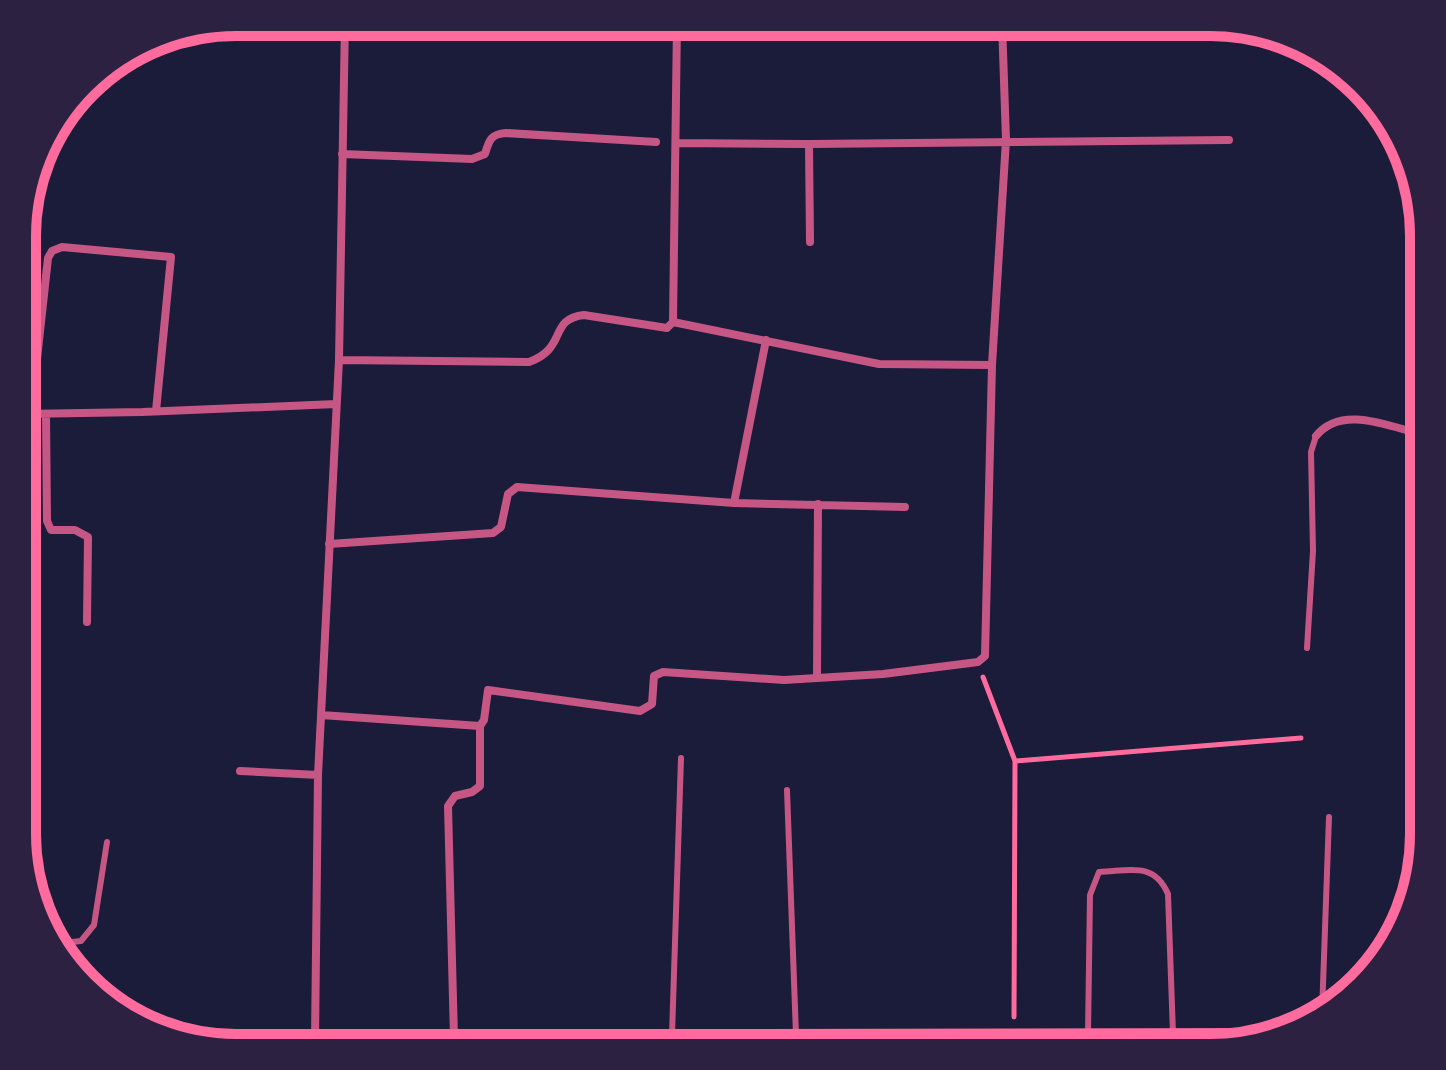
<svg xmlns="http://www.w3.org/2000/svg" width="1446" height="1070" font-family="'DM Sans',sans-serif">
	<style>
		.lines { fill: none; stroke-linecap: round; stroke-linejoin: round }
		.path { stroke: #ff6b9d; stroke-width: 5 }
		.service { stroke: #c65784; stroke-width: 6 }
		.minor { stroke: #c65784; stroke-width: 8 }
		.primary { stroke: #ff6b9d; stroke-width: 20 }
		.rim { fill: none; stroke: #ff6b9d; stroke-width: 10 }
	</style>
	<rect width="100%" height="100%" fill="#1b1b3a"/>
	<g class="lines">
		<path class="path" d="M983 677 1015 761 1014 1017
			M1015 761 1301 738"/>
		<path class="service" d="M1307 648 1313 551 1311 452 1316 436
			M787 790 796 1035
			M37 821V904
			M55 944 81 941 94 925 107 842
			M1322 1013 1329 817
			M1088 1034 1090 895 1099 872C1129 871 1154 861 1168 894L1173 1034
			M672 1035 681 758"/>
		<path class="minor" d="M1386 135 1391 127
			M676 143 809 144 1229 140
			M809 144 810 242
			M342 154 472 159 485 154C489 140 491 134 506 133L656 142
			M673 322 879 364 992 365
			M673 322 677 22
			M339 360 529 362C568 348 548 319 584 315L667 328 673 322
			M23 414 142 412 336 404
			M31 414 48 258 52 251 62 247 171 257 156 411
			M46 414 47 521 51 530H75L88 537 87 622
			M1316 436C1342 404 1390 427 1424 435
			M734 503 766 340
			M329 544 493 533 501 527 508 494 517 487 734 503 905 507
			M817 678 818 504
			M321 715 480 726
			M240 771 318 775
			M454 1038 448 806 455 796 472 792 480 786V726L484 720 488 690 640 711 652 704 654 676 663 672 784 680 883 674 978 662 985 656 992 365 1006 140 1002 22
			M315 1040 318 775 339 360 345 22"/>
		<path class="primary" d="M189 1040 1255 1038"/>
	</g>
	<path d="M0 0H1446V1070H0ZM236 36H1210A200 200 0 0 1 1410 236V834A200 200 0 0 1 1210 1034H236A200 200 0 0 1 36 834V236A200 200 0 0 1 236 36Z" fill="#2d2142" fill-rule="evenodd"/>
	<path class="rim" d="M236 36H1210A200 200 0 0 1 1410 236V834A200 200 0 0 1 1210 1034H236A200 200 0 0 1 36 834V236A200 200 0 0 1 236 36Z"/>
</svg>
